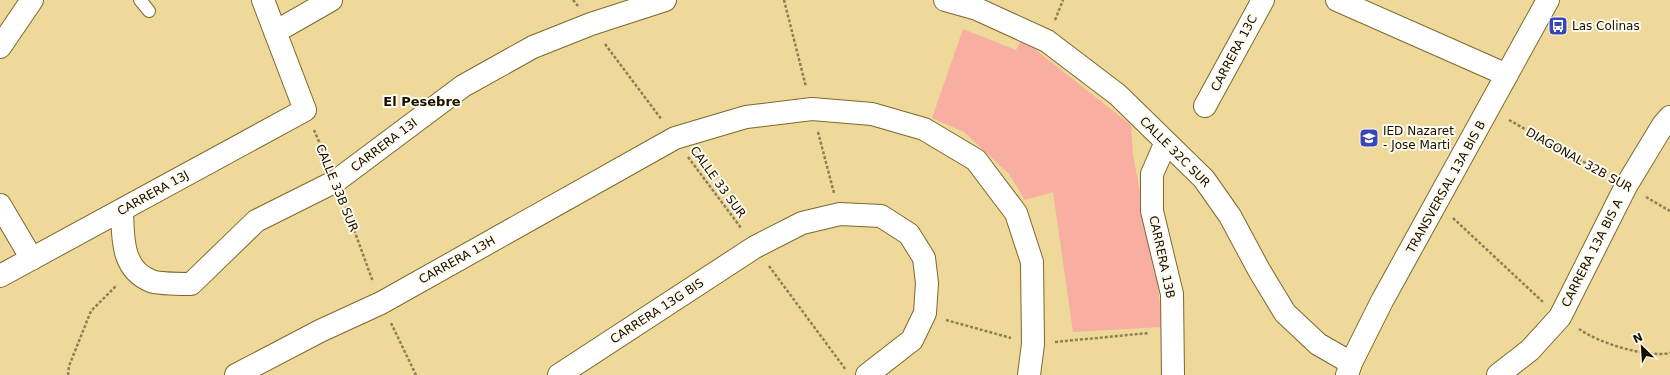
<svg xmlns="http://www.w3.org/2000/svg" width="1670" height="375" font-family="'DejaVu Sans',sans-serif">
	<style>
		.green { fill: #f8afa1 }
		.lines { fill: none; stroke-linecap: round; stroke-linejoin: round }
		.service-casing { stroke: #7d692c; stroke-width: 14 }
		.minor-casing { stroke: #7d692c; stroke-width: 24 }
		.tertiary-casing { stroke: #7d692c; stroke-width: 24 }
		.path { stroke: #8f7f56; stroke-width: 2.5; stroke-dasharray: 3 2; stroke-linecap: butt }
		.service { stroke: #fff; stroke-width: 12 }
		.minor { stroke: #fff; stroke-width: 22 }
		.tertiary { stroke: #fff; stroke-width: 22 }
		.labels { text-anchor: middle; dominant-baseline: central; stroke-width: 4; stroke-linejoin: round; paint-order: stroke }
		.poi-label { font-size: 12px; fill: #160e00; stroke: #fffbee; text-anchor: start }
		.street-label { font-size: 12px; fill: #160e00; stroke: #fffbee }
		.neighbourhood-label { font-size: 13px; font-weight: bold; fill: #160e00; stroke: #fffbee }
	</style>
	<rect width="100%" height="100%" fill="#eed89a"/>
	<path class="green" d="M963 29 1016 50 1022 39 1131 125 1133 155 1148 235 1157 275 1162 327 1073 332 1053 192 1025 200 1009 174 964 132 932 118Z"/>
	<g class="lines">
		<defs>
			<path id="service" d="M140 0 149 11"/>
			<path id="minor" d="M945 0 977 9 1047 41 1118 95 1204 179 1230 216 1259 270 1285 313 1318 344 1351 363
				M275 32 331 0
				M0 47 32 0
				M1205 106 1263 0
				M1166 142 1152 174V211L1172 294 1173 375
				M0 205 32 259
				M122 210C123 237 121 269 151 281 159 284 182 284 191 284L256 221 336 181 463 86 533 47 591 24 665 0
				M0 276 305 110 263 0
				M236 375 320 331 381 303 675 138 746 117 812 109 872 114 924 129 976 160 1016 213 1032 262 1033 344 1029 375
				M559 375 755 247 802 223 840 214 881 216 909 234 924 258 927 283 925 313 912 340 867 375
				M1498 375 1530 350 1560 317 1626 186 1663 125 1670 117"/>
			<path id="tertiary" d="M1337 0 1507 75
				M1347 375 1351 363 1382 301 1548 0"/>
		</defs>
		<use href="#service" class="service-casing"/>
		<use href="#minor" class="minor-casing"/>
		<use href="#tertiary" class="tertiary-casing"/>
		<path class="path" d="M573 0 578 6
			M784 0 806 87
			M1055 20 1063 0
			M605 44 662 120
			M1509 120 1607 175
			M314 130 327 160
			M818 132 834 193
			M688 157 741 228
			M1646 197 1670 211
			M344 202 373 282
			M1453 218 1543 302
			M769 266 846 370
			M946 320 1011 338
			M391 323 416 375
			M1579 329C1599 343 1646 358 1670 353
			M1055 342 1149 333
			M68 375 69 366 91 311 117 285"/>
		<use href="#service" class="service"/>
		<use href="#minor" class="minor"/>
		<use href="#tertiary" class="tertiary"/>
	</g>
	<defs>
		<symbol id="bus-square" viewBox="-11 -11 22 22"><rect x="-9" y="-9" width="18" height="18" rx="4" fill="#3747ba" stroke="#fffbee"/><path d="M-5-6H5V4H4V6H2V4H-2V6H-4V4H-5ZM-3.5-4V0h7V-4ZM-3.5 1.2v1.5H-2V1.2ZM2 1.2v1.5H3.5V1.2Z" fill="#fff"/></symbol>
		<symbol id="school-square" viewBox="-11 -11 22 22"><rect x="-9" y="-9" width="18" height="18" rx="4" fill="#3747ba" stroke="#fffbee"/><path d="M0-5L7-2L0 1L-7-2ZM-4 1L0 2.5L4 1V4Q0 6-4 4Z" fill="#fff"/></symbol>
	</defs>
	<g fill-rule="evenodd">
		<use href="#bus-square" x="1547" y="15" width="22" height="22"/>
		<use href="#school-square" x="1358" y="127" width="22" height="22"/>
	</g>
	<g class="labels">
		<g class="poi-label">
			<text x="1572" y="26">Las Colinas</text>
			<text x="1383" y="131">IED Nazaret<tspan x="1383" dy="14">- Jose Marti</tspan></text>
		</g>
		<g class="street-label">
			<text transform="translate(1234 53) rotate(-62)">CARRERA 13C</text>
			<text transform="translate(384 145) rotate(-37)">CARRERA 13I</text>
			<text transform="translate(1175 152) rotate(45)">CALLE 32C SUR</text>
			<text transform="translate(1579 160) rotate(29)">DIAGONAL 32B SUR</text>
			<text transform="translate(718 182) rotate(54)">CALLE 33 SUR</text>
			<text transform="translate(1446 187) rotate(-61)">TRANSVERSAL 13A BIS B</text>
			<text transform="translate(337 188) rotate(68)">CALLE 33B SUR</text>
			<text transform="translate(153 193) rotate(-29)">CARRERA 13J</text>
			<text transform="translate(1592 253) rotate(-63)">CARRERA 13A BIS A</text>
			<text transform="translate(1162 257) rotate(78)">CARRERA 13B</text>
			<text transform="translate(457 260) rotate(-29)">CARRERA 13H</text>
			<text transform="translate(657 311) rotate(-33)">CARRERA 13G BIS</text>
		</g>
		<g class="neighbourhood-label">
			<text x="422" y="101">El Pesebre</text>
		</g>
	</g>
	<g transform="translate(1642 347) rotate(335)" stroke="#fffbee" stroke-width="3" paint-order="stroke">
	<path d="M0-3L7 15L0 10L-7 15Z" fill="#160e00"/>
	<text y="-6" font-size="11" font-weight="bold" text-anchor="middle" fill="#160e00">N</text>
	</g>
</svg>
